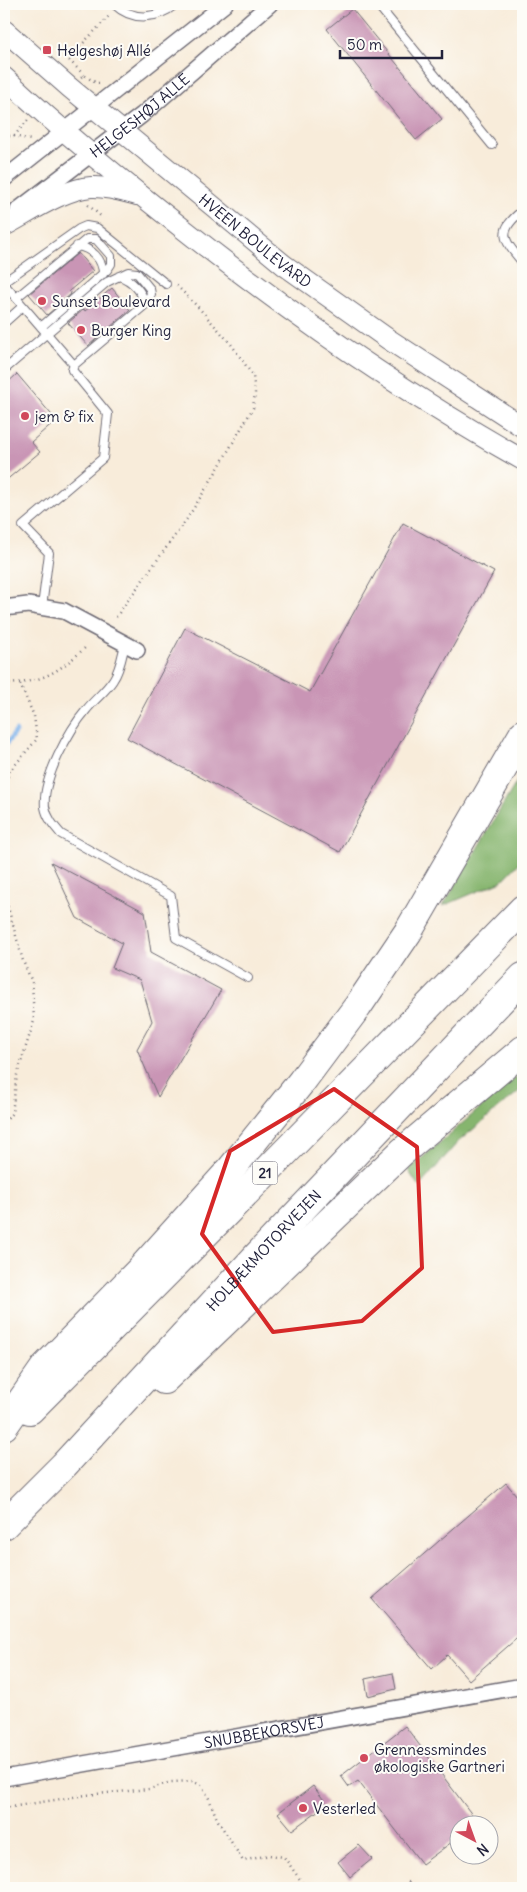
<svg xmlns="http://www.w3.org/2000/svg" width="527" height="1892" font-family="Delius,sans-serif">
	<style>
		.forest { fill: #86b56e; stroke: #546c54 }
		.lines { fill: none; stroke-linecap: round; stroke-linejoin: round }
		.stream { stroke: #7bb1ea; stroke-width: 4.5 }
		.building { fill: #c995b5 }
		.service-casing { stroke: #6d6973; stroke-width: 10 }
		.minor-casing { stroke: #6d6973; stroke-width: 18 }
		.tertiary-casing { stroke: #6d6973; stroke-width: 22 }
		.motorway-casing { stroke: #6d6973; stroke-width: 30 }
		.path { stroke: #6d6973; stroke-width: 2.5; stroke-dasharray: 1 4; stroke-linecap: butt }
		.service { stroke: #fff; stroke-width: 8 }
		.minor { stroke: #fff; stroke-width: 15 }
		.tertiary { stroke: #fff; stroke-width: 20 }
		.motorway { stroke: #fff; stroke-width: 28 }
		.marked { fill: none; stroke: #d62828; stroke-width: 4; stroke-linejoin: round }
		.poi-dot { fill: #d1495b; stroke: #fdfcf7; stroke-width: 2 }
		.labels { text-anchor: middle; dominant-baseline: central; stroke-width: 4; stroke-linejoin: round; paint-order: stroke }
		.shield { fill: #fdfcf7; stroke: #646373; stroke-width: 1 }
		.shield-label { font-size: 14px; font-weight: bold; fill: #22223b }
		.poi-label { font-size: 15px; fill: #22223b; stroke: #fdfcf7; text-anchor: start }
		.street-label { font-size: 15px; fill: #22223b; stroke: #fdfcf7 }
	</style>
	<rect width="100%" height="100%" fill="#fdfcf7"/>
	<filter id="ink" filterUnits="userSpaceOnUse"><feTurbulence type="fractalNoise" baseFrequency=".02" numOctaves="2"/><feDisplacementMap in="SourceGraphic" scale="10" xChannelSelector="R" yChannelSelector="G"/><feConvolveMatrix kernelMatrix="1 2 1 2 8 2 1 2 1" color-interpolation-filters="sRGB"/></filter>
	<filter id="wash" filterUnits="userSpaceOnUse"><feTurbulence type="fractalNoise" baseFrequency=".0096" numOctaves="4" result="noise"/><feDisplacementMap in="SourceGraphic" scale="20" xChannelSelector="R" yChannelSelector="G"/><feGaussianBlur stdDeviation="1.12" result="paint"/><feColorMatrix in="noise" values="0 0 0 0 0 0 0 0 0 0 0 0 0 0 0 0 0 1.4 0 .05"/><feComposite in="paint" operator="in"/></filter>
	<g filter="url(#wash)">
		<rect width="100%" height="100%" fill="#f8ecda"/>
		<path class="forest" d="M523 771V859L502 881 443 906Z
			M523 1071V1088L458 1142 419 1187 408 1170Z"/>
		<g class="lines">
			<path class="stream" d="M4 747 16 731"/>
		</g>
		<g id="blocks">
			<path class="building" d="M352 9 442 119 416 140 327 29Z
				M78 253 93 271 69 291 71 294 47 315 29 294Z
				M112 288 130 310 88 346 68 323 84 309 85 311Z
				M17 374 56 420 31 442 40 452 4 482V399L9 395 4 389V386Z
				M403 523 494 572 340 852 127 738 185 628 310 692Z
				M51 862 145 912 151 952 221 990 158 1097 137 1049 152 1021 140 980 112 968 122 943 77 918Z
				M506 1483 523 1503V1633L469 1680 447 1655 432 1669 372 1599Z
				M393 1673 396 1689 368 1696 365 1679Z
				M405 1726 479 1824H460V1836L422 1864 358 1781 349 1787 341 1776Z
				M313 1786 327 1804 292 1830 278 1813Z
				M359 1845 372 1859 350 1877 338 1862Z"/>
		</g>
	</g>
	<g filter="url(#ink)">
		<use href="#blocks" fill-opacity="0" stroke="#6d6973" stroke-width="1"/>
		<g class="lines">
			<defs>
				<path id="service" d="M114 4C133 22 157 19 176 4
					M377 4 492 145
					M523 210C496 232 503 239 523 263
					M77 246C91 248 103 259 103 274
					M119 276C132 280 143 292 145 305
					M4 282 79 229 86 226 97 228 166 284
					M4 284 74 365
					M16 298 87 239H96L111 256V264L107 270 41 327
					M4 323 23 306
					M4 370 107 282 128 272 137 273 150 289 151 294 145 305 74 365 72 370 108 414 103 458 23 526 49 553 42 607
					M125 644C122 656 120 670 113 680 106 691 95 699 87 709 69 730 42 779 45 807 47 818 54 826 61 834L171 896 176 938 248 978"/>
				<g id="minor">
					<path d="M4 179 225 4"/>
					<path id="s1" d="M18 210 142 115 270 4"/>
					<path d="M4 608 28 605 64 611 137 650"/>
					<path id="s2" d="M4 1778 523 1686"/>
				</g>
				<g id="tertiary">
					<path id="s3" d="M4 30 69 87 284 265 388 339 523 427"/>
					<path d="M4 77C62 131 123 182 186 231 292 315 404 393 523 460"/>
					<path d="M4 226C29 213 63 189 91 187 106 186 122 191 137 195"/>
				</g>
				<g id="motorway">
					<path d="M164 1380 402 1152 523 1050"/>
					<path d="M30 1410 222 1217 523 909"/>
					<path d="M4 1426 45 1367 140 1270 231 1169 302 1081 358 1006 408 932 523 734"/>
					<path id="s4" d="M4 1525 64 1465 257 1256 523 977"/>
				</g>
			</defs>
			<use href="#service" class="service-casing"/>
			<use href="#minor" class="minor-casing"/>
			<use href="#tertiary" class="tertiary-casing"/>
			<use href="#motorway" class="motorway-casing"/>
			<path class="path" d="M84 75 68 59 110 15
				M81 77 84 75 96 83H102
				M4 136H14L31 140
				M14 136 28 120
				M88 205 103 218
				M116 617 187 519 213 477 253 408 255 393 253 376 231 344 198 307 175 284
				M4 684C43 683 60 671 87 646
				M4 786 10 771 37 739 34 716 20 684
				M4 842 7 864 4 893 23 961 32 982 34 1021 17 1075 12 1113 4 1123
				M4 1808 86 1795 149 1789 171 1782 192 1781 201 1785 208 1796 217 1819 243 1861 269 1855 284 1857 306 1888
				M400 1888 410 1881"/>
			<use href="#service" class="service"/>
			<use href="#minor" class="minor"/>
			<use href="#tertiary" class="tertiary"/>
			<use href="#motorway" class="motorway"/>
		</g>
	</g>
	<path class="marked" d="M334 1089 417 1147 422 1268 362 1321 273 1332 202 1234 230 1151Z"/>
	<g class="poi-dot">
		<rect x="42" y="45" width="10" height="10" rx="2.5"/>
		<circle cx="42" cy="301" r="5"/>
		<circle cx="81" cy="330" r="5"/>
		<circle cx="25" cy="416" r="5"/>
		<circle cx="364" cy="1758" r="5"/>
		<circle cx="303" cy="1808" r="5"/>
	</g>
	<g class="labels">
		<rect class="shield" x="252.5" y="1161.5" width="25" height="23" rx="4"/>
		<g class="shield-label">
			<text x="265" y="1173">21</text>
		</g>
		<g class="poi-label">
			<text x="57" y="50">Helgeshøj Allé</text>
			<text x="52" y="301">Sunset Boulevard</text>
			<text x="91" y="330">Burger King</text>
			<text x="35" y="416">jem &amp; fix</text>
			<text x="374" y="1749">Grennessmindes<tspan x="374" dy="17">økologiske Gartneri</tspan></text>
			<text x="313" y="1808">Vesterled</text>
		</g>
		<g class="street-label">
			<text stroke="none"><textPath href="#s1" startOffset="154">HELGESHØJ ALLE</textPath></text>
			<text stroke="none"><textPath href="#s3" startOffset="328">HVEEN BOULEVARD</textPath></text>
			<text stroke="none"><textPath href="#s4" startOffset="378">HOLBÆKMOTORVEJEN</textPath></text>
			<text stroke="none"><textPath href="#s2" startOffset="264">SNUBBEKORSVEJ</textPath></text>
		</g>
	</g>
	<rect width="527" height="1892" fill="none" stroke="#fdfcf7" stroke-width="20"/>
	<g transform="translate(474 1840) rotate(139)"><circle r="24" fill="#fdfcf7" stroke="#a5a5ac"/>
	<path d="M0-4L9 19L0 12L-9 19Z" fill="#d1495b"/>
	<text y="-8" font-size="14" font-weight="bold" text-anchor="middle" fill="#22223b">N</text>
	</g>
	<path d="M340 50v8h102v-8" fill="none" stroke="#22223b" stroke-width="2.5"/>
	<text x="347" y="50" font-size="15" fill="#22223b" stroke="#fdfcf7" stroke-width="4" paint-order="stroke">50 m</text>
</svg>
